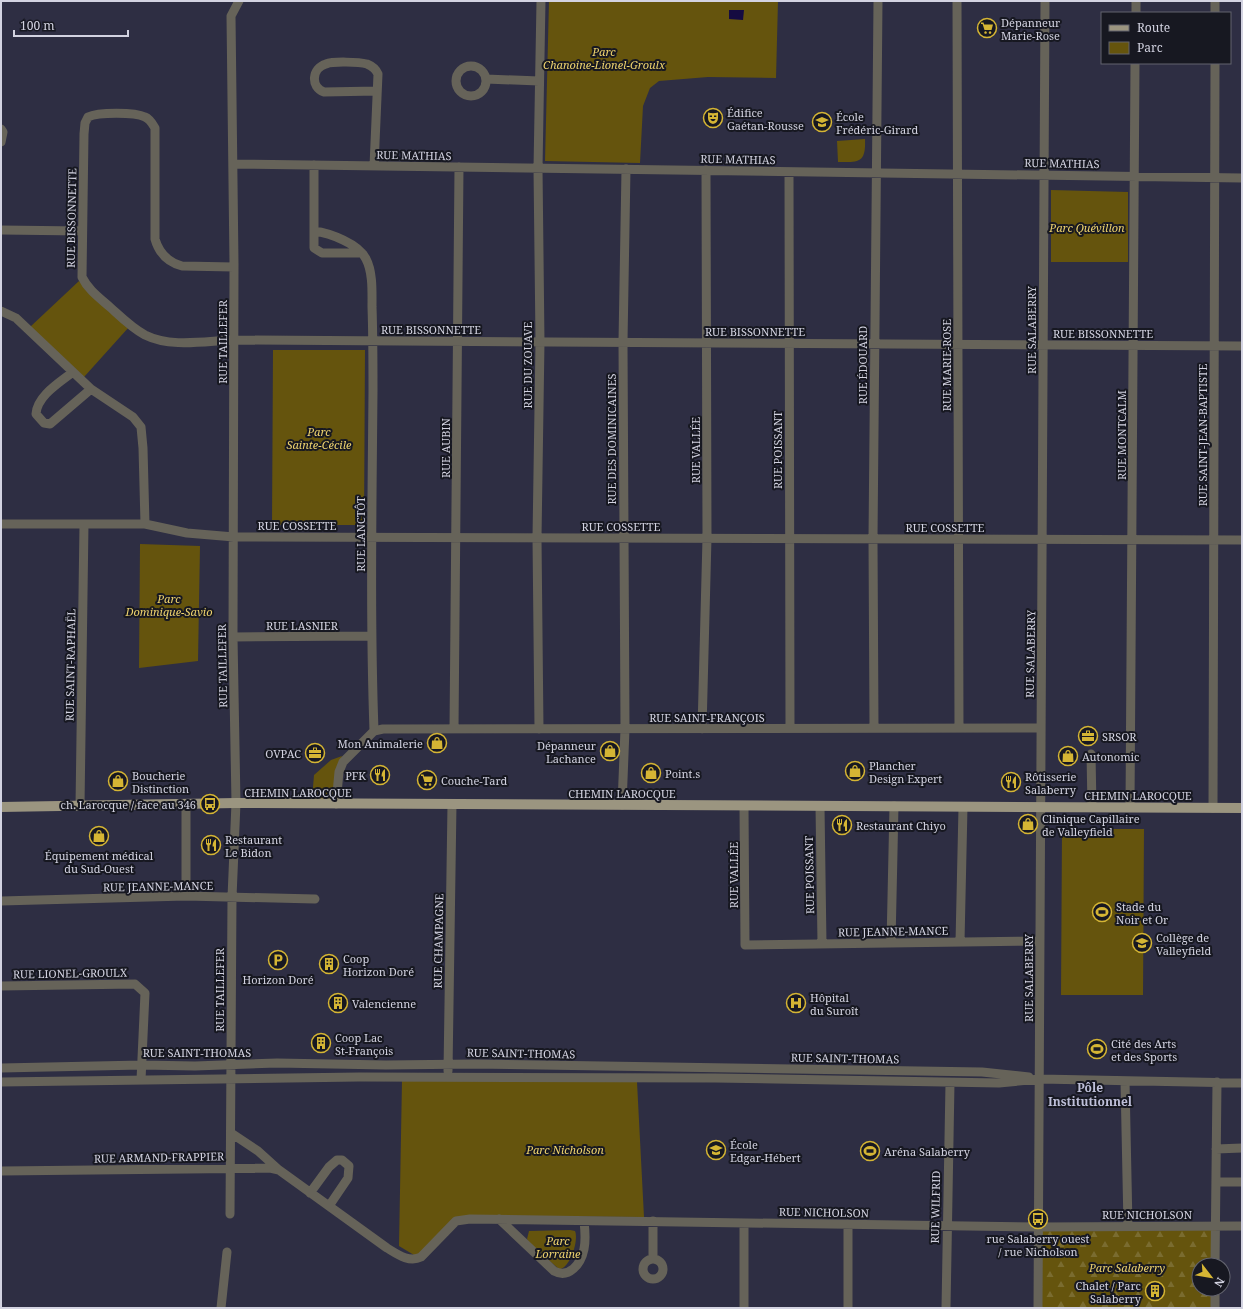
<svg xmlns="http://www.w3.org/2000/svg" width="1243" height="1309" font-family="'Noto Serif',serif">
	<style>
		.green { fill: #65540d }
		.forest { fill: url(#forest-firs) }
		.water { fill: #150b41 }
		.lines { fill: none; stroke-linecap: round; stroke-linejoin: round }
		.minor { stroke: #666359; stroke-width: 9 }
		.major { stroke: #9b9580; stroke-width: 10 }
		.labels { text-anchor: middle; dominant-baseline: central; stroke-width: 4; stroke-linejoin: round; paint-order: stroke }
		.poi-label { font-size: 11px; fill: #d3d3e1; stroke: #171821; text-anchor: start }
		.park-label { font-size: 11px; font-style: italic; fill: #eed36e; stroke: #171821 }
		.street-label { font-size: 11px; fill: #d3d3e1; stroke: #171821 }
		.neighbourhood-label { font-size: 12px; font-weight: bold; fill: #bebfd9; stroke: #171821 }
	</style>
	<defs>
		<pattern id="forest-firs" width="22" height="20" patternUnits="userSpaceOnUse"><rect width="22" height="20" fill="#65540d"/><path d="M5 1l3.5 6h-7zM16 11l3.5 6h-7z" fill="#7a6c30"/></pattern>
	</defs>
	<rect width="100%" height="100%" fill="#2e2e43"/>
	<path class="green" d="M549 1H778L776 78 708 77 659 81 650 88 643 106 640 163 545 161Z
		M865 139C866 163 859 162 838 162L837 141Z
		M1051 190 1128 192V262H1051Z
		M79 281 129 327 84 377 30 327Z
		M273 350H365L364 525H272Z
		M140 544 200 546 198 661 139 668Z
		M342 756 336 772 335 799H312L314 775 331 760Z
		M1062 829H1144L1143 995H1061Z
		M402 1080 637 1082 644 1217 459 1216 421 1257 414 1255 399 1246Z
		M570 1230 575 1231C579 1240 570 1269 559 1269L531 1245 527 1239 529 1231Z"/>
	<path class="forest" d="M1216 1226 1215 1265H1199V1289H1215V1308H1038L1039 1227Z"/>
	<path class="water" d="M729 10H744L743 20 729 19Z"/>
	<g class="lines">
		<path class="minor" d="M957 1 959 728
			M1136 13V1
			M1215 13V1
			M456 81a15 15 0 1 1 30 0a15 15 0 1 1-30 0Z
			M486 79 539 81
			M1 129 3 132 1 142
			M233 164 1242 178
			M314 165V248L322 253H362
			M374 166 378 74C376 69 372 66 367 64 359 62 333 61 326 64 312 68 310 87 324 92L377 91
			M789 172 790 728
			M1 230 82 231
			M314 231C330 233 359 244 366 259 373 272 372 292 372 307 373 335 373 363 373 391 372 505 370 618 374 731L343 762 339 772 336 804
			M234 267 182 266C167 262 159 253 155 239V128C152 123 150 119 145 117 135 112 98 112 88 117L85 123 84 134 82 277C88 290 101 299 111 308 122 318 132 328 145 335 171 348 205 341 233 340L1242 346
			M1 311 16 318 91 389 133 417 141 427 143 448 145 524
			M73 372C59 383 37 396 36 414L44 423 50 424 91 389
			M1 524H145L187 533 234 537 1242 540
			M233 637 371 636
			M874 728 873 539 878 1
			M454 729 459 167
			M539 729 537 538 540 342 538 168 541 1
			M702 729 707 538 706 170
			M374 731 383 729 1041 728
			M1091 754 1092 807
			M622 805 625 729 623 342 626 169
			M80 806 84 524
			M744 806 745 945 1040 941
			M820 806 822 944
			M1130 807 1135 63
			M1213 808 1215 63
			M186 896V804
			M1 901 186 896 315 899
			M960 942 963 807
			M891 943 894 806
			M1 986 135 984 145 993 141 1080
			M1 1068 142 1065 195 1066 277 1063 386 1065 475 1064 982 1072 1029 1077
			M448 1071 452 804
			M1125 1081 1128 1226
			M1 1082 359 1077 715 1078 999 1083 1040 1079 1242 1083
			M231 1133 258 1151 279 1170
			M1216 1149 1242 1148
			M1 1171 270 1168 279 1170 387 1248C397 1254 409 1263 421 1257L456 1221 470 1219 1039 1227 1242 1226
			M1216 1182H1242
			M310 1193 329 1167 337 1160H342L349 1166 348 1178 329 1206
			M230 1214 232 897 236 803 233 637 234 264 231 16 239 1
			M499 1219 554 1271C569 1279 581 1264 584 1249 586 1240 585 1230 584 1221
			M653 1259V1221
			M643 1269a10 10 0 1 1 20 0a10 10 0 1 1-20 0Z
			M1215 1265 1217 1082
			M221 1308 227 1252
			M744 1308V1223
			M848 1308V1224
			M946 1308 950 1083
			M1038 1308 1045 1
			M1215 1308V1289"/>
		<path class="major" d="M1 807 236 803 1242 808"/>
	</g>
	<defs>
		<symbol id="supermarket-ring" viewBox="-11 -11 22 22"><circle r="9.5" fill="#171821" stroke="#d5b534" stroke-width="1.5"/><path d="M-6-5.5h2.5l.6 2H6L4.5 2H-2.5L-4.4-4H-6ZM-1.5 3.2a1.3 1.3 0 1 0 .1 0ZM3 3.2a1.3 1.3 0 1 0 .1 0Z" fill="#d5b534"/></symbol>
		<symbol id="theatre-ring" viewBox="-11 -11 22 22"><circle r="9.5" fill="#171821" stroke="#d5b534" stroke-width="1.5"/><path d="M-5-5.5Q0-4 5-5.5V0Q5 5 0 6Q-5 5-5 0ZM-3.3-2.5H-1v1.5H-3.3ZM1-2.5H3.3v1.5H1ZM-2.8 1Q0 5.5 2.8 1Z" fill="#d5b534"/></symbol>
		<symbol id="school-ring" viewBox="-11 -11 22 22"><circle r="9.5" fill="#171821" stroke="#d5b534" stroke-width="1.5"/><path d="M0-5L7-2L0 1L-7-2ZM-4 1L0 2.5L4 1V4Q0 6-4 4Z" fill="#d5b534"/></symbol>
		<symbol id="office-ring" viewBox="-11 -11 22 22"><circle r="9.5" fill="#171821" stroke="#d5b534" stroke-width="1.5"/><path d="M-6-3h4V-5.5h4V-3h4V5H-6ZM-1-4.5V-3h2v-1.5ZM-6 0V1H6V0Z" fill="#d5b534"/></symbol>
		<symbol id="shop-ring" viewBox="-11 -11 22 22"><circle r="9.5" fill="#171821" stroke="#d5b534" stroke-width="1.5"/><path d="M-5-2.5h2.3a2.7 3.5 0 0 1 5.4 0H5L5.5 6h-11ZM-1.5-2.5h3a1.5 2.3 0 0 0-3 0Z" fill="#d5b534"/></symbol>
		<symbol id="restaurant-ring" viewBox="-11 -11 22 22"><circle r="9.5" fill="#171821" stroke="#d5b534" stroke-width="1.5"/><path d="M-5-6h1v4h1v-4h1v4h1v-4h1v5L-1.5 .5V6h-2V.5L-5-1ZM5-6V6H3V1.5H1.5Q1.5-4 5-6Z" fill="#d5b534"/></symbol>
		<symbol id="bus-ring" viewBox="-11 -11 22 22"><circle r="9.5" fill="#171821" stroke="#d5b534" stroke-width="1.5"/><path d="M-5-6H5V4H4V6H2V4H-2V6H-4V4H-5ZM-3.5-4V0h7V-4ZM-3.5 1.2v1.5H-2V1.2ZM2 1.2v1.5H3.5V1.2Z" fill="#d5b534"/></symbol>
		<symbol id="stadium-ring" viewBox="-11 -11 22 22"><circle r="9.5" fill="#171821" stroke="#d5b534" stroke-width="1.5"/><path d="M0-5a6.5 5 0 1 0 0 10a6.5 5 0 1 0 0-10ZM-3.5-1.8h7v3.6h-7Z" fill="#d5b534"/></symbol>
		<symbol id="university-ring" viewBox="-11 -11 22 22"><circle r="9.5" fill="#171821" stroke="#d5b534" stroke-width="1.5"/><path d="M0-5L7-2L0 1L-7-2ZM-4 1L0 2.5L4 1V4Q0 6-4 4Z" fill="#d5b534"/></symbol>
		<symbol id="parking-ring" viewBox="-11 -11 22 22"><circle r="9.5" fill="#171821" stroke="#d5b534" stroke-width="1.5"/><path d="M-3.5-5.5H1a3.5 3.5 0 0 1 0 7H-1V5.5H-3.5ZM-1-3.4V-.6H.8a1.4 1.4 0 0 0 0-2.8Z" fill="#d5b534"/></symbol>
		<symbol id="building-ring" viewBox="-11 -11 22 22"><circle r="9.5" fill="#171821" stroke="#d5b534" stroke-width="1.5"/><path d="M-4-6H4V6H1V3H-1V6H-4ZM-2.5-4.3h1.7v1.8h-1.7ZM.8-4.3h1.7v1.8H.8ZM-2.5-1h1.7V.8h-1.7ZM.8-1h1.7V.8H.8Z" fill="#d5b534"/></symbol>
		<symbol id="hospital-ring" viewBox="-11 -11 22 22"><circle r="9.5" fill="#171821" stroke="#d5b534" stroke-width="1.5"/><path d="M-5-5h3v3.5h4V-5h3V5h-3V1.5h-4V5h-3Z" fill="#d5b534"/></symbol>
	</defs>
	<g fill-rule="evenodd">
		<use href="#supermarket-ring" x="976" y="17" width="22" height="22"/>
		<use href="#theatre-ring" x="702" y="107" width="22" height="22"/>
		<use href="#school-ring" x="811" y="111" width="22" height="22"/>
		<use href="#office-ring" x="1077" y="725" width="22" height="22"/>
		<use href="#shop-ring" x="426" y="732" width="22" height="22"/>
		<use href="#shop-ring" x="599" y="740" width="22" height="22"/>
		<use href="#office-ring" x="304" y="742" width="22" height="22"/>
		<use href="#shop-ring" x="1057" y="745" width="22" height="22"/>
		<use href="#shop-ring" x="844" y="760" width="22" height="22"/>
		<use href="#shop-ring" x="640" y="762" width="22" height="22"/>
		<use href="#restaurant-ring" x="369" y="764" width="22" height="22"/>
		<use href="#supermarket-ring" x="416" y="769" width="22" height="22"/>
		<use href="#shop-ring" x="107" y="770" width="22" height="22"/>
		<use href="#restaurant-ring" x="1000" y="771" width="22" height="22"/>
		<use href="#bus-ring" x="199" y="793" width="22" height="22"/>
		<use href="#shop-ring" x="1017" y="813" width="22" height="22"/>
		<use href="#restaurant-ring" x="831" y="814" width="22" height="22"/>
		<use href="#shop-ring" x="88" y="825" width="22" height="22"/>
		<use href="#restaurant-ring" x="200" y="834" width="22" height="22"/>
		<use href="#stadium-ring" x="1091" y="901" width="22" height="22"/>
		<use href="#university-ring" x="1131" y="932" width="22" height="22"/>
		<use href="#parking-ring" x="267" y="949" width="22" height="22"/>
		<use href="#building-ring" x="318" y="953" width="22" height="22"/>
		<use href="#building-ring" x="327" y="992" width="22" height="22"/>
		<use href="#hospital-ring" x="785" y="992" width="22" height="22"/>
		<use href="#building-ring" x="310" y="1032" width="22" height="22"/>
		<use href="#stadium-ring" x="1086" y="1038" width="22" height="22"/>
		<use href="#school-ring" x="705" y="1139" width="22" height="22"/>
		<use href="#stadium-ring" x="859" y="1140" width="22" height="22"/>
		<use href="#bus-ring" x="1027" y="1208" width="22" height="22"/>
		<use href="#building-ring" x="1144" y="1280" width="22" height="22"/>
	</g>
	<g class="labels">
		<g class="poi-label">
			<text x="1001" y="22">Dépanneur<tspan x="1001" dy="13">Marie-Rose</tspan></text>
			<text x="727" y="112">Édifice<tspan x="727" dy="13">Gaétan-Rousse</tspan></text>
			<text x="836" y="116">École<tspan x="836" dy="13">Frédéric-Girard</tspan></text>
			<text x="1102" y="736">SRSOR</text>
			<text x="423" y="743" text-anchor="end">Mon Animalerie</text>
			<text x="596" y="745" text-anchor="end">Dépanneur<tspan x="596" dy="13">Lachance</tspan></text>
			<text x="301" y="753" text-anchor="end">OVPAC</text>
			<text x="1082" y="756">Autonomic</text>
			<text x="869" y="765">Plancher<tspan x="869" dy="13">Design Expert</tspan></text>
			<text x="665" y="773">Point.s</text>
			<text x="132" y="775">Boucherie<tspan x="132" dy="13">Distinction</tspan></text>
			<text x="366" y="775" text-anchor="end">PFK</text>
			<text x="1025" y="776">Rôtisserie<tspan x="1025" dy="13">Salaberry</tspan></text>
			<text x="441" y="780">Couche-Tard</text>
			<text x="196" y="804" text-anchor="end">ch. Larocque / face au 346</text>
			<text x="1042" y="818">Clinique Capillaire<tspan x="1042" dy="13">de Valleyfield</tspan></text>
			<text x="856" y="825">Restaurant Chiyo</text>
			<text x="225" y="839">Restaurant<tspan x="225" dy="13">Le Bidon</tspan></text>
			<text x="99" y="855" text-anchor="middle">Équipement médical<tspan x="99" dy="13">du Sud-Ouest</tspan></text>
			<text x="1116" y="906">Stade du<tspan x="1116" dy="13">Noir et Or</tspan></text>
			<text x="1156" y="937">Collège de<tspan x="1156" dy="13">Valleyfield</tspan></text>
			<text x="343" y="958">Coop<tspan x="343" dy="13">Horizon Doré</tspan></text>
			<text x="278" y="979" text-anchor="middle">Horizon Doré</text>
			<text x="810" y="997">Hôpital<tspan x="810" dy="13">du Suroît</tspan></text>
			<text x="352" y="1003">Valencienne</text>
			<text x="335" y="1037">Coop Lac<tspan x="335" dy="13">St-François</tspan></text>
			<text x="1111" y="1043">Cité des Arts<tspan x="1111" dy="13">et des Sports</tspan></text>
			<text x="730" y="1144">École<tspan x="730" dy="13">Edgar-Hébert</tspan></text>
			<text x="884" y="1151">Aréna Salaberry</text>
			<text x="1038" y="1238" text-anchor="middle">rue Salaberry ouest<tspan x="1038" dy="13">/ rue Nicholson</tspan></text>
			<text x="1141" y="1285" text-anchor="end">Chalet / Parc<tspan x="1141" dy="13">Salaberry</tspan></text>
		</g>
		<g class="park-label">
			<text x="604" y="51">Parc<tspan x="604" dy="13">Chanoine-Lionel-Groulx</tspan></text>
			<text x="1087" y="227">Parc Quévillon</text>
			<text x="319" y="431">Parc<tspan x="319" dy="13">Sainte-Cécile</tspan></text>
			<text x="169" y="598">Parc<tspan x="169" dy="13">Dominique-Savio</tspan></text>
			<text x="565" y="1149">Parc Nicholson</text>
			<text x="558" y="1240">Parc<tspan x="558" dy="13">Lorraine</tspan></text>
			<text x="1127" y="1267">Parc Salaberry</text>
		</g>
		<g class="street-label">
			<text transform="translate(414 155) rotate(1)">RUE MATHIAS</text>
			<text transform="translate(738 159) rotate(1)">RUE MATHIAS</text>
			<text transform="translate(1062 163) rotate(1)">RUE MATHIAS</text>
			<text transform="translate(71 218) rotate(-89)">RUE BISSONNETTE</text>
			<text x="431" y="329">RUE BISSONNETTE</text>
			<text transform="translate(1031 330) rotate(-90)">RUE SALABERRY</text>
			<text x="755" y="331">RUE BISSONNETTE</text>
			<text x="1103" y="333">RUE BISSONNETTE</text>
			<text transform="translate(222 342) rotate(-90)">RUE TAILLEFER</text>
			<text transform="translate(527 365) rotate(-90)">RUE DU ZOUAVE</text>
			<text transform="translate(862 365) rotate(-90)">RUE ÉDOUARD</text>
			<text transform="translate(946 365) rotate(-90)">RUE MARIE-ROSE</text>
			<text transform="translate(1121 435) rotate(-90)">RUE MONTCALM</text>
			<text transform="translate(1202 435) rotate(-90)">RUE SAINT-JEAN-BAPTISTE</text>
			<text transform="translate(611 439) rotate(-90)">RUE DES DOMINICAINES</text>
			<text transform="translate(445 448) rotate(-90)">RUE AUBIN</text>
			<text transform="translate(695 450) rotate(-90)">RUE VALLÉE</text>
			<text transform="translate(777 450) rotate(-90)">RUE POISSANT</text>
			<text x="297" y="525">RUE COSSETTE</text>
			<text x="621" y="526">RUE COSSETTE</text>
			<text x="945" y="527">RUE COSSETTE</text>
			<text transform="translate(360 534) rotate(-90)">RUE LANCTÔT</text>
			<text x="302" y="625">RUE LASNIER</text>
			<text transform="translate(1030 654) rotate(-89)">RUE SALABERRY</text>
			<text transform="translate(70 665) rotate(-89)">RUE SAINT-RAPHAËL</text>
			<text transform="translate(222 666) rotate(-91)">RUE TAILLEFER</text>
			<text x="707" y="717">RUE SAINT-FRANÇOIS</text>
			<text x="298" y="792">CHEMIN LAROCQUE</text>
			<text x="622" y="793">CHEMIN LAROCQUE</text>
			<text x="1138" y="795">CHEMIN LAROCQUE</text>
			<text transform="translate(733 875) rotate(-90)">RUE VALLÉE</text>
			<text transform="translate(809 875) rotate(-91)">RUE POISSANT</text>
			<text transform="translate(158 886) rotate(-1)">RUE JEANNE-MANCE</text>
			<text transform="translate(893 931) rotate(-1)">RUE JEANNE-MANCE</text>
			<text transform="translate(438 941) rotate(-89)">RUE CHAMPAGNE</text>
			<text transform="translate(70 973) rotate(-1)">RUE LIONEL-GROULX</text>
			<text transform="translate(1028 978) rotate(-90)">RUE SALABERRY</text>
			<text transform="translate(219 990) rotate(-90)">RUE TAILLEFER</text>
			<text x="197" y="1052">RUE SAINT-THOMAS</text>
			<text transform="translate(521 1053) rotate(1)">RUE SAINT-THOMAS</text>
			<text transform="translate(845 1058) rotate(1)">RUE SAINT-THOMAS</text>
			<text transform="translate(159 1157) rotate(-1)">RUE ARMAND-FRAPPIER</text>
			<text transform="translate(935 1207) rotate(-89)">RUE WILFRID</text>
			<text transform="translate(824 1212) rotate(1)">RUE NICHOLSON</text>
			<text x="1147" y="1214">RUE NICHOLSON</text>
		</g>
		<g class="neighbourhood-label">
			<text x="1090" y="1087">Pôle<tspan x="1090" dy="14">Institutionnel</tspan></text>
		</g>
	</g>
	<rect width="1243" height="1309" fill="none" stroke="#d3d3e1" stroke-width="4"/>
	<rect x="1101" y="12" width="130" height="52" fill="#171821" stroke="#62636e"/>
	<rect x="1109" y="25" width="20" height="6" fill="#9b9580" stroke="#62636e"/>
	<text x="1137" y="32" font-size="12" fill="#d3d3e1">Route</text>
	<rect x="1109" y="42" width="20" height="12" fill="#65540d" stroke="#62636e"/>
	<text x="1137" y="52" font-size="12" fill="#d3d3e1">Parc</text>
	<g transform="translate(1211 1277) rotate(121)"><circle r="19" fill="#171821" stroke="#62636e"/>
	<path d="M0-3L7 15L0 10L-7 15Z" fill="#d5b534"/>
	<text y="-6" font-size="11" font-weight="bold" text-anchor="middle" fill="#d3d3e1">N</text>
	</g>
	<path d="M14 30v6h114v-6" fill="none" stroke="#d3d3e1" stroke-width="2"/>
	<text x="20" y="30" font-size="12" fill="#d3d3e1" stroke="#171821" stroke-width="3" paint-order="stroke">100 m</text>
</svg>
